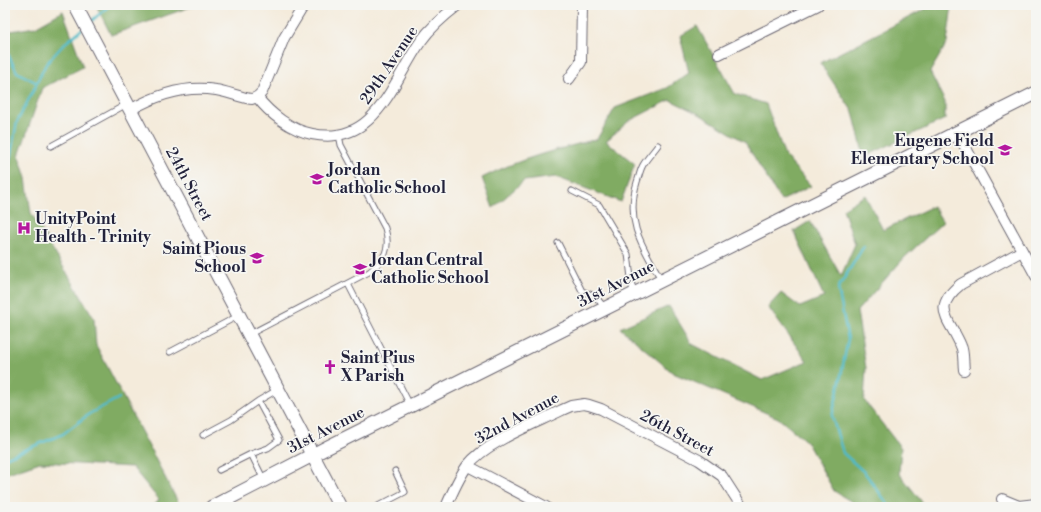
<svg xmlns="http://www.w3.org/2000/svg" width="1041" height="512" font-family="'Libre Bodoni',serif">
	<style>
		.forest { fill: #80ab62; stroke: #51664e }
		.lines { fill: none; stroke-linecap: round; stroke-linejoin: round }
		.stream { stroke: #4ebac8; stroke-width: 2.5 }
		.service-casing { stroke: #6c6873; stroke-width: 7 }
		.minor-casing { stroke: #6c6873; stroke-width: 12 }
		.tertiary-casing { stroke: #6c6873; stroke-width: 15 }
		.service { stroke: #fff; stroke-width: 5 }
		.minor { stroke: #fff; stroke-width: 10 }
		.tertiary { stroke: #fff; stroke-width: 13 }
		.labels { text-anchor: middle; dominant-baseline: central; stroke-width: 3.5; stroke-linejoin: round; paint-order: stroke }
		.street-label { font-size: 16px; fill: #22223b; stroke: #f6f6f2 }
		.poi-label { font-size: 16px; font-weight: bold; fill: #22223b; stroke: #f6f6f2; text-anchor: start }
	</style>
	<rect width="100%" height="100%" fill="#f6f6f2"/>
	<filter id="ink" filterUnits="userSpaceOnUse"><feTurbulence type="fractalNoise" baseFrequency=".025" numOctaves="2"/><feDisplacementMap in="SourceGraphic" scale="8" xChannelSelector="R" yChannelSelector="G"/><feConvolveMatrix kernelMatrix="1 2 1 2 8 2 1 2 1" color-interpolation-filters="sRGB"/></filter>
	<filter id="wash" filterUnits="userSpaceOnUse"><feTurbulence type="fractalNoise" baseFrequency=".012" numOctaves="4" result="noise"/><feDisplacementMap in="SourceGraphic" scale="16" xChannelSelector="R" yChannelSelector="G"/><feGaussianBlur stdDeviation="0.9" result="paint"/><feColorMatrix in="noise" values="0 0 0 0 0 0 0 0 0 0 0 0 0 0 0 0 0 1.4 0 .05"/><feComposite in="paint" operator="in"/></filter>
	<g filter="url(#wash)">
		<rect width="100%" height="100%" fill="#f4ebdb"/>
		<path class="forest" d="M96 5H193V6L111 35Z
			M933 5H952L947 43 930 72 945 102V119L864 157 853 112 820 63Z
			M63 11 83 67 42 88 19 156 26 178 31 213 94 318 96 345 179 504 175 507H152L159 500 132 467 40 462 5 474V32L35 27Z
			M697 26 735 94 766 104 785 156 811 186 781 201 745 142 699 114 670 100 629 121 606 141 635 164 621 202 556 177 524 181 493 208 482 178C518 159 558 149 597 139L615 108 667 88 689 73 680 36Z
			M865 195 883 230 933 206 943 222 905 257 857 311 866 368 864 400 901 448 899 473 922 502V507H860L834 491 806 441 778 418 673 373 620 328 669 306 692 344 762 380 807 361 768 307 781 293 800 307 824 297 794 231 810 221 841 276 855 244 843 209Z"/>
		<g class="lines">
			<path class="stream" d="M89 23 110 5
				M5 48 17 72 37 83
				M5 175 7 174 17 122 33 91 42 72 46 64 64 44 82 29
				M864 246 838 288 848 339 839 386 832 416 843 453 865 473 890 507
				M5 458 63 434 89 414 119 398"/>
		</g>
	</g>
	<g filter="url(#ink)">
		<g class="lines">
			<defs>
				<path id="service" d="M658 145C653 152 647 158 643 165 640 170 639 177 637 182 625 222 642 246 661 279
					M51 146 127 104
					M572 191 599 205 628 254 633 294
					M558 243 582 291 595 296 605 308
					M348 284 410 405
					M250 334 369 272C385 260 391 248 385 228L341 145 339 135
					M170 352 238 316
					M203 435 231 420 258 401 277 390
					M251 454 264 480
					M219 470 251 454 268 448 279 440 258 401
					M376 507 405 492 395 471"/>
				<path id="minor" d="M719 54 818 5
					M569 79 581 62 582 5
					M257 97C270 114 291 130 312 134 376 147 392 82 421 41 431 27 445 15 458 5
					M130 110C156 95 186 85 216 90 225 91 245 99 252 99 256 98 259 96 262 92L284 38 304 5
					M957 132 1036 276
					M964 370C963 363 964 352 961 346 950 319 930 309 961 284L1022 251
					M468 466 546 507
					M1002 499 1019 506 1036 504
					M446 507C452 493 458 479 467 466 486 442 534 424 562 410L571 406 584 404 589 405 601 409 699 460 722 476 742 507"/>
				<path id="tertiary" d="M75 5 340 507
					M212 507 328 447 1036 93"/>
			</defs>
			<use href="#service" class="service-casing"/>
			<use href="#minor" class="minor-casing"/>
			<use href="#tertiary" class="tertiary-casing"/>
			<use href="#service" class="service"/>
			<use href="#minor" class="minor"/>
			<use href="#tertiary" class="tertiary"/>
		</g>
	</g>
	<defs>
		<symbol id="school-bare" viewBox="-9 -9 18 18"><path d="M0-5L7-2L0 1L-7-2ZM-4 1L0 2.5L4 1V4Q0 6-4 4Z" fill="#b5179e" stroke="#f6f6f2" stroke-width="2.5" paint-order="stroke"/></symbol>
		<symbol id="hospital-bare" viewBox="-9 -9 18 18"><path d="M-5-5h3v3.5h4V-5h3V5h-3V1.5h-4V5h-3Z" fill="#b5179e" stroke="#f6f6f2" stroke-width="2.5" paint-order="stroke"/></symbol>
		<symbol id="church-bare" viewBox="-9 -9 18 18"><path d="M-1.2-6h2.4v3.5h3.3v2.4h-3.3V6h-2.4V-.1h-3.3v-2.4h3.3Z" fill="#b5179e" stroke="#f6f6f2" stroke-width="2.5" paint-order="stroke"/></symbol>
	</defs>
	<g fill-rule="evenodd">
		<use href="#school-bare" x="995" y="140" width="20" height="20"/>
		<use href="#school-bare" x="307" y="169" width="20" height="20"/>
		<use href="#hospital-bare" x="14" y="218" width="20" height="20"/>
		<use href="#school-bare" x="247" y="248" width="20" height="20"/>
		<use href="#school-bare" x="350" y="259" width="20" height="20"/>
		<use href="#church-bare" x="320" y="357" width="20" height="20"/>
	</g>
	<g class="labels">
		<g class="street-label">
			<text transform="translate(389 65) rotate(-56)">29th Avenue</text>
			<text transform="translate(189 184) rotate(62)">24th Street</text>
			<text transform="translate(616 284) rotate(-27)">31st Avenue</text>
			<text transform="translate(517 418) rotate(-28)">32nd Avenue</text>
			<text transform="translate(326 430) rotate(-27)">31st Avenue</text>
			<text transform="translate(677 433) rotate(28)">26th Street</text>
		</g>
		<g class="poi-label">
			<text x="994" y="141" text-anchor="end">Eugene Field<tspan x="994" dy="18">Elementary School</tspan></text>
			<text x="328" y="170">Jordan<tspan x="328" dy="18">Catholic School</tspan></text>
			<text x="35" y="219">UnityPoint<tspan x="35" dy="18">Health - Trinity</tspan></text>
			<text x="246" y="249" text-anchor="end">Saint Pious<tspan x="246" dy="18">School</tspan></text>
			<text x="371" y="260">Jordan Central<tspan x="371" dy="18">Catholic School</tspan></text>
			<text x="341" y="358">Saint Pius<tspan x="341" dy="18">X Parish</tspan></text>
		</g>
	</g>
	<rect width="1041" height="512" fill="none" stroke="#f6f6f2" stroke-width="20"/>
</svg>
